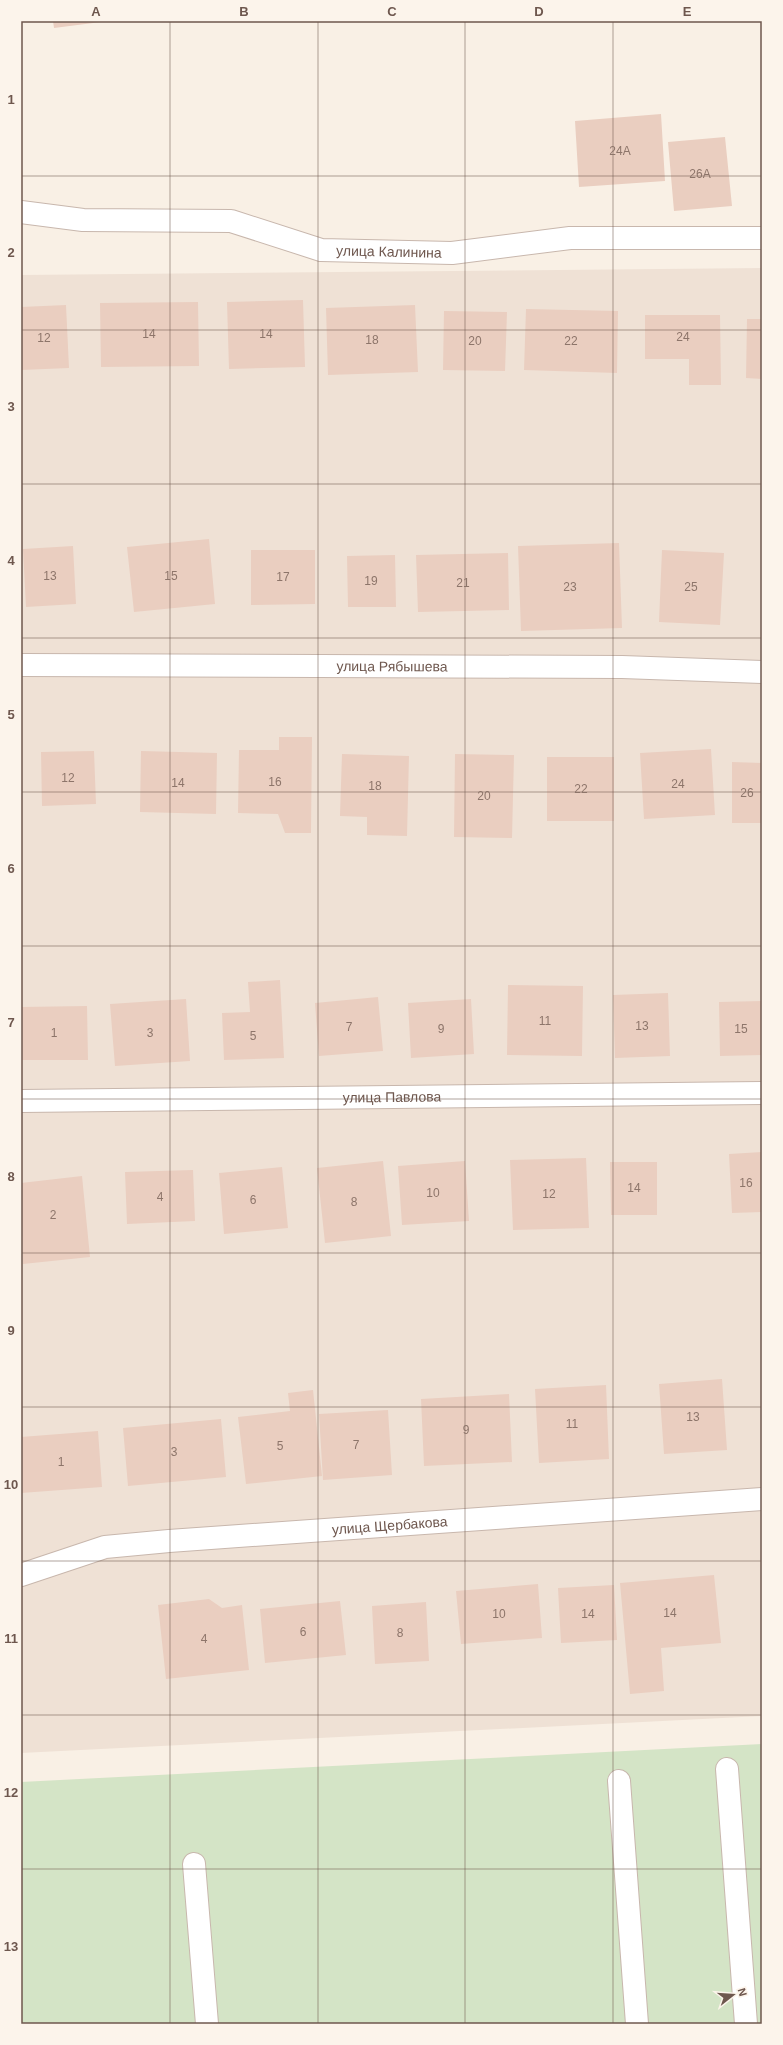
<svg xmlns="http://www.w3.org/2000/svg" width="783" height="2045" font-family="Arial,sans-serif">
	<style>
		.residential { fill: #efe1d5 }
		.green { fill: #d4e4c6 }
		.building { fill: #eacec0 }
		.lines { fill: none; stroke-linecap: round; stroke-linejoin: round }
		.minor-casing { stroke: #c8b7ad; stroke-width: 24 }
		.minor { stroke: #fff; stroke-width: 22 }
		.grid { fill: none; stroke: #6e574e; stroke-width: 1; stroke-opacity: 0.55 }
		.labels { text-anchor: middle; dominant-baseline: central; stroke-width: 4; stroke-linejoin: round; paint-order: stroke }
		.number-label { font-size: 12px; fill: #8d756a }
		.street-label { font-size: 14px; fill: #6e574e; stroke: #fcf4eb }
		.neatline { fill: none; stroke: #6e574e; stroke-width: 1.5 }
		.grid-label { font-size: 13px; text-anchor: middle; font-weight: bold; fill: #6e574e }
	</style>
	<rect width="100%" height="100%" fill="#f9f0e5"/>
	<path class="residential" d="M762 268V1716L21 1753V275Z"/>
	<path class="green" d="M762 1744V2024H21V1782Z"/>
	<path class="building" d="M53 21H101V22L54 28Z
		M661 114 665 181 579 187 575 121Z
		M725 137 732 206 674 211 668 142Z
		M303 300 305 367 229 369 227 302Z
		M198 302 199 366 101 367 100 303Z
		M66 305 69 368 21 370V307Z
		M415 305 418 372 328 375 326 308Z
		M526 309 618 311 617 373 524 370Z
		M444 311 507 312 505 371 443 370Z
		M645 315H720L721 385H689V359H645Z
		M747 319H762V379L746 378Z
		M209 539 215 604 134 612 127 547Z
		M619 543 622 628 521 631 518 546Z
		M73 546 76 604 26 607 23 549Z
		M251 550H315V604L251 605Z
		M662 550 724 553 720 625 659 622Z
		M508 553 509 610 418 612 416 555Z
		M395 555 396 607H348L347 556Z
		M279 737H312L311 833H285L278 814 238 813 239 750H279Z
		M711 749 715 815 644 819 640 753Z
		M94 751 96 804 42 806 41 752Z
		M141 751 217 753 216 814 140 812Z
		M342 754 409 756 407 836 367 835V817L340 816Z
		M455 754 514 755 512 838 454 837Z
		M547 757H614V821H547Z
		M732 762 762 763V823H732Z
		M280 980 284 1058 224 1060 222 1013 250 1012 248 982Z
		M508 985 583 986 582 1056 507 1055Z
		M668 993 670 1056 615 1058 613 995Z
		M378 997 383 1051 319 1056 315 1003Z
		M186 999 190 1061 115 1066 110 1004Z
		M471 999 474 1054 411 1058 408 1003Z
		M762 1001V1055L720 1056 719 1002Z
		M87 1006 88 1060H21V1007Z
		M762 1152V1212L732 1213 729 1154Z
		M586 1158 589 1228 513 1230 510 1160Z
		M383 1161 391 1236 325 1243 317 1168Z
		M465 1161 469 1221 402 1225 398 1166Z
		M610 1162H657V1215H611Z
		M282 1167 288 1228 224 1234 219 1173Z
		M193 1170 195 1221 127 1224 125 1172Z
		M82 1176 90 1257 23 1264 21 1183Z
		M722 1379 727 1450 664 1454 659 1384Z
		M606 1385 609 1459 539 1463 535 1389Z
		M313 1390 322 1476 246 1484 238 1417 290 1411 288 1393Z
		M509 1394 512 1462 424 1466 421 1399Z
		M388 1410 392 1475 323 1480 319 1414Z
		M221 1419 226 1477 128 1486 123 1428Z
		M98 1431 102 1487 21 1493V1437Z
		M714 1575 721 1643 661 1648 664 1691 630 1694 620 1583Z
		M538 1584 542 1638 461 1644 456 1591Z
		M614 1585 617 1640 561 1643 558 1588Z
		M209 1599 222 1608 242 1605 249 1670 166 1679 158 1605Z
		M340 1601 346 1655 265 1663 260 1609Z
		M426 1602 429 1661 375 1664 372 1606Z"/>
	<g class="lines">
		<defs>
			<g id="minor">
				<path id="s1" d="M21 212 83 220 231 221 321 250 452 253 570 238H762"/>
				<path id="s2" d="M21 665 622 667 762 672"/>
				<path id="s3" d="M21 1101 762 1093"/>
				<path id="s4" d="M21 1575 105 1547 169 1541 762 1499"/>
				<path d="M727 1769 746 2024"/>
				<path d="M619 1781 637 2024"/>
				<path d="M194 1864 207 2024"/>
			</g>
		</defs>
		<use href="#minor" class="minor-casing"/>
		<use href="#minor" class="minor"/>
	</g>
	<path class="grid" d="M170 21V2024M318 21V2024M465 21V2024M613 21V2024M21 176H762M21 330H762M21 484H762M21 638H762M21 792H762M21 946H762M21 1099H762M21 1253H762M21 1407H762M21 1561H762M21 1715H762M21 1869H762"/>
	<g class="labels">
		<g class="number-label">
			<text x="620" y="151">24А</text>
			<text x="700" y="174">26А</text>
			<text x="149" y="334">14</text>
			<text x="266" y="334">14</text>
			<text x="683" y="337">24</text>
			<text x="44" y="338">12</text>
			<text x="372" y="340">18</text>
			<text x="475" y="341">20</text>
			<text x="571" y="341">22</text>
			<text x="50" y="576">13</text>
			<text x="171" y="576">15</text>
			<text x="283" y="577">17</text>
			<text x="371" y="581">19</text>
			<text x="463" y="583">21</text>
			<text x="570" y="587">23</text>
			<text x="691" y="587">25</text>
			<text x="68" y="778">12</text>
			<text x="275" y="782">16</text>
			<text x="178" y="783">14</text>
			<text x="678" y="784">24</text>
			<text x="375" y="786">18</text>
			<text x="581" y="789">22</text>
			<text x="747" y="793">26</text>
			<text x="484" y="796">20</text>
			<text x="545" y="1021">11</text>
			<text x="642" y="1026">13</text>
			<text x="349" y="1027">7</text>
			<text x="441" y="1029">9</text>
			<text x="741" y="1029">15</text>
			<text x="54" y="1033">1</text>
			<text x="150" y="1033">3</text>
			<text x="253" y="1036">5</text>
			<text x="746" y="1183">16</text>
			<text x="634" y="1188">14</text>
			<text x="433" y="1193">10</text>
			<text x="549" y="1194">12</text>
			<text x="160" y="1197">4</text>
			<text x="253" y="1200">6</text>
			<text x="354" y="1202">8</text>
			<text x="53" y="1215">2</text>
			<text x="693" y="1417">13</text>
			<text x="572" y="1424">11</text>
			<text x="466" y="1430">9</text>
			<text x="356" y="1445">7</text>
			<text x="280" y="1446">5</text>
			<text x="174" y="1452">3</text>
			<text x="61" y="1462">1</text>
			<text x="670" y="1613">14</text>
			<text x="499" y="1614">10</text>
			<text x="588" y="1614">14</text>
			<text x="303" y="1632">6</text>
			<text x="400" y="1633">8</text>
			<text x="204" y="1639">4</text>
		</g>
		<g class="street-label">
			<text stroke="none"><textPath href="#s1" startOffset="373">улица Калинина</textPath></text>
			<text stroke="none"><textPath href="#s2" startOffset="371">улица Рябышева</textPath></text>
			<text stroke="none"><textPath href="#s3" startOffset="371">улица Павлова</textPath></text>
			<text stroke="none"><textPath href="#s4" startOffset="374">улица Щербакова</textPath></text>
		</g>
	</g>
	<rect width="783" height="2045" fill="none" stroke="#fcf4eb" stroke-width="44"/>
	<g transform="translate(733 1995) rotate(73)" stroke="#fcf4eb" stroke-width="3" paint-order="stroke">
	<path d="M0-3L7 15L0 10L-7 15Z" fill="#6e574e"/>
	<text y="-6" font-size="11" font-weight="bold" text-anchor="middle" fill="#6e574e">N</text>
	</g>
	<rect x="22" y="22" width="739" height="2001" class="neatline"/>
	<g class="grid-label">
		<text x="96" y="16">A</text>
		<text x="244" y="16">B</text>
		<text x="392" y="16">C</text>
		<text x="539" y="16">D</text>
		<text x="687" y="16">E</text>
		<text x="11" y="104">1</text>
		<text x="11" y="257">2</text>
		<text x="11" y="411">3</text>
		<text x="11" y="565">4</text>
		<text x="11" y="719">5</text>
		<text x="11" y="873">6</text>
		<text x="11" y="1027">7</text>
		<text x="11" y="1181">8</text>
		<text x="11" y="1335">9</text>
		<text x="11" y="1489">10</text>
		<text x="11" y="1643">11</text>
		<text x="11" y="1797">12</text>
		<text x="11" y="1951">13</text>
	</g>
</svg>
